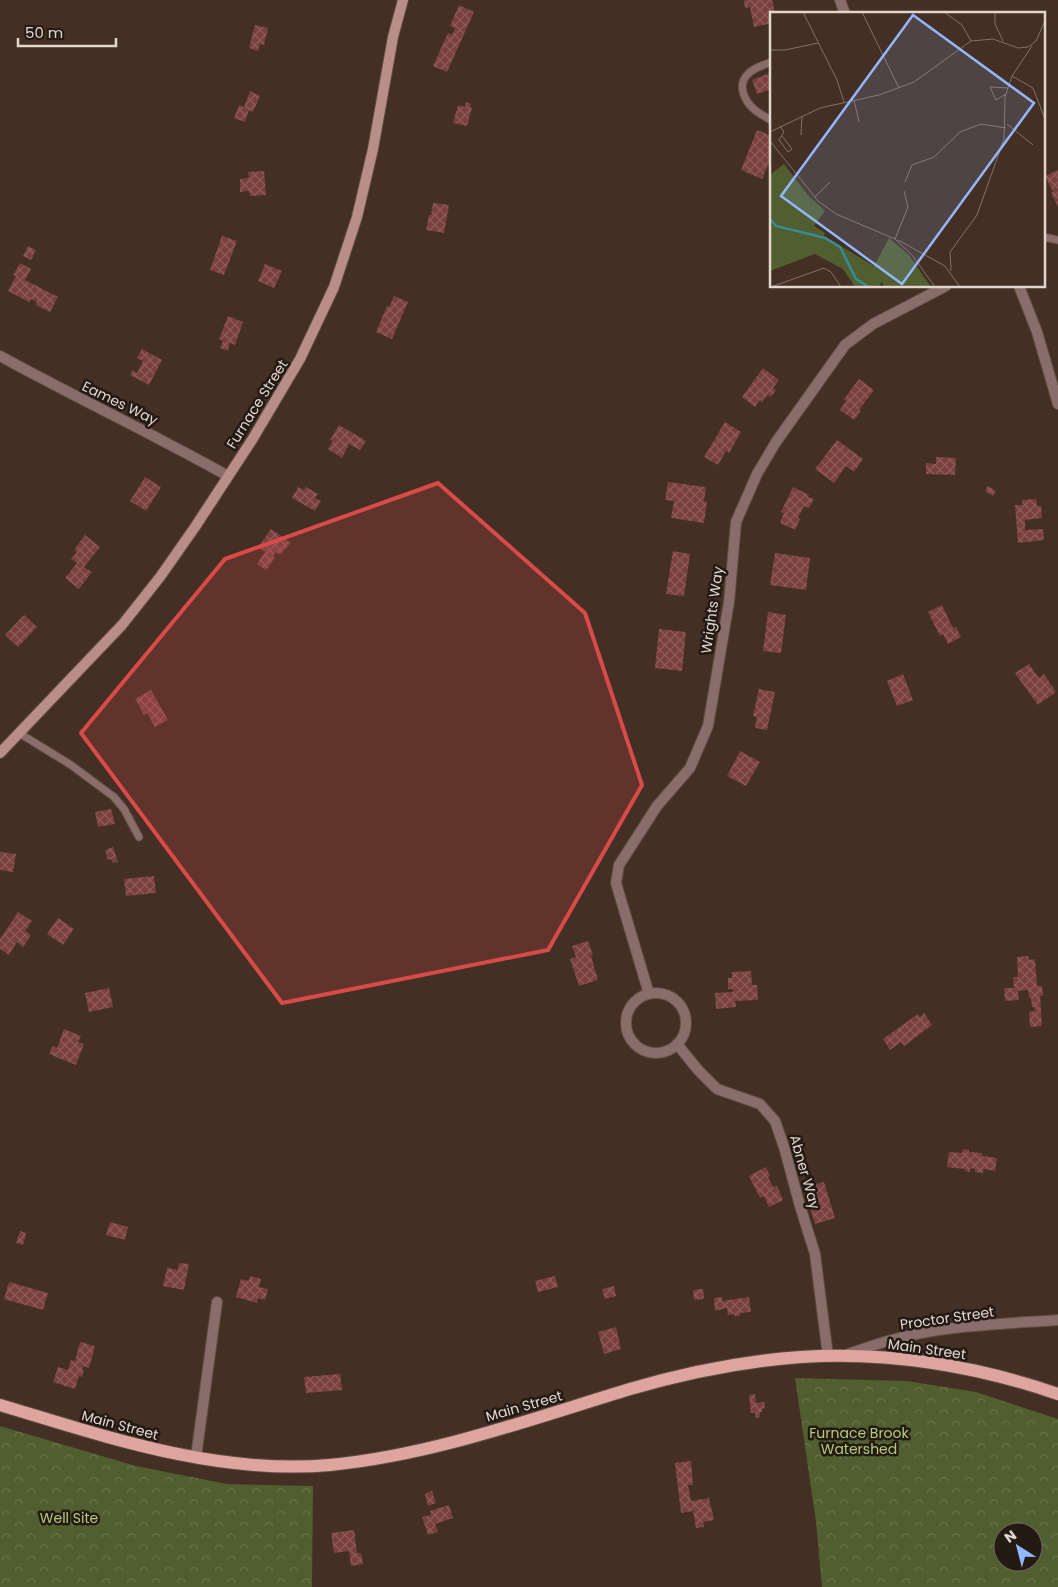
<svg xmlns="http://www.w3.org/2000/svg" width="1058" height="1587" font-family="Poppins,sans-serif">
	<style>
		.park { fill: url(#park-crowns); fill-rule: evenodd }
		.building { fill: url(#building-cross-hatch) }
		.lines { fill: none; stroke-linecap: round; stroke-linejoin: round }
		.service-casing { stroke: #604d42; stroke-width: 9 }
		.minor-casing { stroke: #604d42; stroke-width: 12 }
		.secondary-casing { stroke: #604d42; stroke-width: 12 }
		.primary-casing { stroke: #604d42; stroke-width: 14 }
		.service { stroke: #896d6a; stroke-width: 7 }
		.minor { stroke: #896d6a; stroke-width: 10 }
		.secondary { stroke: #b98d88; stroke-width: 10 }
		.primary { stroke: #dea59f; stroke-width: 12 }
		.marked { fill: #d94b49; fill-opacity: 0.2; stroke: #d94b49; stroke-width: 4; stroke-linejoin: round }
		.labels { text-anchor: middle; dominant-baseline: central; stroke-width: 5; stroke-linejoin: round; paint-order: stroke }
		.street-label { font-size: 14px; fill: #e3d6ce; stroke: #231a14 }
		.park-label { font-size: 14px; fill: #b5cc79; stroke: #231a14 }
		.inset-river { fill: none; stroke: #388c94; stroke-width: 2.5 }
		.inset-road { fill: none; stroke: #837267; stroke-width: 1 }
		.view { fill: #93b7fd; fill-opacity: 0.15; stroke: #93b7fd; stroke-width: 2.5 }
		.inset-edge { fill: none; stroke: #e3d6ce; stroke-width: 2.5 }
	</style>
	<defs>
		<pattern id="park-crowns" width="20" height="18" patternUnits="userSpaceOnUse" patternTransform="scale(1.25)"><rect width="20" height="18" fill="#515e2f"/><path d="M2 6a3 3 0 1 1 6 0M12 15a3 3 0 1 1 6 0" fill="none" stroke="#6a744c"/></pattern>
		<pattern id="building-cross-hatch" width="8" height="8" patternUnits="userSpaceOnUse" patternTransform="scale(1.25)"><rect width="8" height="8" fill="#7a403e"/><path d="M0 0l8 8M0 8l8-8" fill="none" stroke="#8d5b59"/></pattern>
	</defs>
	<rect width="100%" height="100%" fill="#432f23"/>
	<path class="park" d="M795 1378 907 1381 976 1392 1058 1419V1587H822L816 1522ZM1003 1532H1033V1562H1003Z
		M0 1426 136 1466 227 1484 313 1486 312 1587H0Z"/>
	<path class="building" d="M744 0H772L775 12 778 11 779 14H772V23L754 27 750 7 745 8Z
		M459 5 474 12 447 72 433 66 448 33 452 35 455 28 450 26Z
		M255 25 268 28 264 45 260 44 258 51 249 48Z
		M772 72V89L757 94 752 80Z
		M250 91 260 96 253 112 249 110 245 122 234 118 239 105 244 107Z
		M466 102 471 104 470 107 472 108 467 126 453 123 458 105 465 107Z
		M757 130 772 136V156L762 179 741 170Z
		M1058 170V207L1051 193 1053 192 1045 176Z
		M264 171 266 195 250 196 249 191 240 192V179L249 178 248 172Z
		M433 203 449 205 444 233 426 230 429 215H431Z
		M222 236 237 241 224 275 210 270Z
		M28 246 36 250 31 260 23 256Z
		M20 263 31 269 25 280 58 297 50 312 36 305 37 302 31 299 29 302 8 291 16 276 13 275Z
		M265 264 282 271 274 288 258 281Z
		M394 296 408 302 392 339 376 332 387 306 389 307Z
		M228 316 243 322 235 345 230 343 228 351 220 348 223 341 219 339Z
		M142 349 162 360 149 385 130 375 133 370 137 373 143 361 137 358Z
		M763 368 779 380 773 388 776 390 771 397 768 395 762 402 760 400 755 407 742 397Z
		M859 379 874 390 859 410 861 411 854 420 840 410 846 401 844 399Z
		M725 422 741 432 729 453 726 451 718 465 704 457Z
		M339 425 366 441 360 450 349 444 342 458 328 449 333 441 330 440Z
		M837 440 863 459 854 472 846 466 834 483 815 469Z
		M936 457 956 458 955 475 926 474V463L936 464Z
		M145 477 161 487 146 511 130 501Z
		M668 482 706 487 704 501 707 502 704 523 671 518 674 501 665 500Z
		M988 486 996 491 993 496 985 491Z
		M298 487 304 490 306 487 318 494 315 498 321 501 315 511 292 498Z
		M793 487 809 495 808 497 814 499 809 508 804 506 798 518 800 519 795 530 780 523 784 513 781 512Z
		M1036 499 1037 506H1041L1042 518 1025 520V530L1043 529 1044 540 1018 543 1015 505H1023L1022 500Z
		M271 529 291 543 280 555 276 552 273 556 275 558 266 570 257 564 265 552 258 547Z
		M85 535 100 547 84 567 92 572 79 589 65 578 77 563 71 559 77 552 74 550Z
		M673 551 690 554 684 596 666 594Z
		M775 553 810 558 806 590 770 585Z
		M942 605 953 628 956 627 961 637 948 644 943 634 940 636 928 612Z
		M768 612 786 615 781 653 763 651Z
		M24 615 37 627 18 647 5 635Z
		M659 629 686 632 682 671 655 668Z
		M1029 664 1039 678 1044 674 1056 692 1038 705 1015 673Z
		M903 674 913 700 897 706 887 681Z
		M759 689 775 692 767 730 755 728 757 717 753 716Z
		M151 690 168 720 155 727 147 713 144 715 135 699Z
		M740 751 760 762 746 786 727 776Z
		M111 809 115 824 98 827 95 812Z
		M113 847 118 862 113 863 111 859 108 860 105 850Z
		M0 852 16 854 13 872 0 870Z
		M154 876 156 893 126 896 124 879Z
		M18 912 32 921 25 931 31 935 23 947 17 942 9 955 0 949V939Z
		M58 918 74 929 63 945 47 934Z
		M588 941 593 955 591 956 598 980 579 986 570 959 576 957 572 946Z
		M1028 956 1029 960 1035 959 1037 986H1042L1043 996H1040L1042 1026 1030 1027 1029 1012 1035 1011 1034 1007H1032L1031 998H1029L1028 990 1018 991 1019 1000 1005 1001 1004 988H1014L1013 977H1018L1017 957Z
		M751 971 752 985H757L758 1000 735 1001 736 1007 716 1009 715 993 733 992V989H728V978H732V972Z
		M109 988 113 1007 89 1012 85 993Z
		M924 1013 932 1025 904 1046 901 1042 890 1050 883 1039 918 1014 920 1017Z
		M64 1029 81 1036 78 1042 84 1044 76 1065 49 1054 53 1046 57 1048Z
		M963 1149 969 1150V1152L982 1153V1156L997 1158 995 1171 984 1169 983 1173 975 1172V1169L970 1168V1172L965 1171V1169L947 1167 949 1152 962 1153Z
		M766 1167 770 1176 768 1177 773 1187 777 1186 783 1200 769 1207 764 1196 760 1198 749 1176Z
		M824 1182 835 1218 815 1224 808 1201 813 1200 809 1186Z
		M110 1222 128 1227 125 1240 106 1235Z
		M20 1231 26 1233 23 1245 16 1243Z
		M179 1263 189 1264 184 1290 163 1286 167 1268 178 1270Z
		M250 1276 261 1279 259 1287 268 1289 265 1300 258 1298 257 1303 236 1297 241 1279 249 1281Z
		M555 1276 558 1287 538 1292 535 1281Z
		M9 1282 48 1293 43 1310 4 1299Z
		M614 1286 616 1296 605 1299 602 1289Z
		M703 1289 704 1299 694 1300 693 1290Z
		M722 1297V1301L749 1297 751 1312 740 1313V1316H735L734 1314 728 1315 727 1308 715 1311 714 1298Z
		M616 1327 621 1349 604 1354 598 1332Z
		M80 1342 95 1346 89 1368 83 1366 82 1369 84 1370 82 1377 79 1376 75 1389 53 1382 58 1367 68 1370 71 1360 75 1361Z
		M340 1374 342 1390 306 1393 304 1377Z
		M755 1394 756 1403 764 1402 765 1408 762 1409V1412H760V1417L756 1418 755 1413H751L749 1395Z
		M691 1461 693 1485H688L691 1501 709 1498 714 1520 703 1522 704 1527 696 1528 693 1511 681 1513 675 1463Z
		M432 1491 436 1503 428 1506 425 1494Z
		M449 1505 453 1518 435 1524 438 1532 428 1535 422 1517 431 1515 430 1511Z
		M354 1530 357 1553H361L363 1564 351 1566 349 1551 334 1553 331 1533Z"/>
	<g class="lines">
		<defs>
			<path id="service" d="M772 62C763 65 753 68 747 75 737 86 745 102 755 110 760 114 766 117 772 121
				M1044 237 1058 240
				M19 733 71 765 114 797 124 809 139 837"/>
			<path id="minor" d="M840 0 845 14
				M1019 286 1037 332 1058 404
				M0 356C75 397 153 434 228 476
				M626 1023a30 30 0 1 1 60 0a30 30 0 1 1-60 0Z
				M649 994 616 883 619 865 657 806 690 768 708 726 729 602 736 522 757 474 776 442 845 345 873 324 946 286
				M677 1044 698 1070 717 1089 760 1104 775 1121 784 1147 800 1206 815 1254 828 1356
				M848 1354C863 1349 879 1343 895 1339 948 1325 1004 1324 1058 1320
				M196 1457 217 1302"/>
			<path id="secondary" d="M0 753 122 625 160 577 195 527 252 440 300 359 334 287 357 217 373 149 393 37 403 0"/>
			<path id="primary" d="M0 1405C107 1437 216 1475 330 1465 433 1455 531 1419 630 1389 685 1373 744 1361 801 1357 887 1351 977 1366 1058 1394"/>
		</defs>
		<use href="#service" class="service-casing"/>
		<use href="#minor" class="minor-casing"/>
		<use href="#secondary" class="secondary-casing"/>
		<use href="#primary" class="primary-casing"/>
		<use href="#service" class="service"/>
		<use href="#minor" class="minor"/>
		<use href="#secondary" class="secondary"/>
		<use href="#primary" class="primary"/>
	</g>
	<path class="marked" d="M438 483 585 613 642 785 548 950 282 1003 81 733 225 559Z"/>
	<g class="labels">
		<g class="street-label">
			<text transform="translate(120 403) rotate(26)">Eames Way</text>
			<text transform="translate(257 404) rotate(-58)">Furnace Street</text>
			<text transform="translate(712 610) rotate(-82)">Wrights Way</text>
			<text transform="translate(805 1172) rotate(74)">Abner Way</text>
			<text transform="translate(947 1318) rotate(-8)">Proctor Street</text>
			<text transform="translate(927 1349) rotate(8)">Main Street</text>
			<text transform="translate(524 1406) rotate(-16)">Main Street</text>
			<text transform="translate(120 1425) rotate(15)">Main Street</text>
		</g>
		<g class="park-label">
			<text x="859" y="1433">Furnace Brook<tspan x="859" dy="16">Watershed</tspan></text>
			<text x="69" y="1518">Well Site</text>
		</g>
	</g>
	<g transform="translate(770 12)">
		<rect width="275" height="275" fill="#432f23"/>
		<path d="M14 152 37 182 55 199 44 214 55 221 54 224 104 254 119 226 139 243 161 275H114L112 270 108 275H85L73 257 45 242 0 259V163Z" fill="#515e2f"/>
		<path class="inset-river" d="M0 207 6 214 55 226 70 235 86 267 99 275"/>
		<path class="inset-road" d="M33 0 67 68 74 90M92 0 129 76M174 0 192 13 201 29M225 0V12L233 29M0 38H15L48 31M242 64 263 76 275 107M236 82 226 88 220 75 238 76M84 88 89 110M237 112 263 133M10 114 14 120 9 128 18 140 22 137 12 124M0 120 50 96 109 83 144 70 201 29 223 27 248 36 258 35 266 29 275 9M31 123 32 104M0 129 48 189 66 202 125 227 142 243 165 275M135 170 142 153 164 145 190 120 211 112 236 116M45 185 60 170M125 227 138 195 134 179M128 228 175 254 190 275M181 259 180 240 207 203 234 127 235 85 242 64 262 34M1 275 54 256 61 260 71 275"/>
		<path class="view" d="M143 3 264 91 132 272 11 184Z"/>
		<rect width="275" height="275" class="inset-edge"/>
	</g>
	<g transform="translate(1018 1547) rotate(324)"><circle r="24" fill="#231a14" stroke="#70655e"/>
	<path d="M0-4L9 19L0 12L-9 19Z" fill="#93b7fd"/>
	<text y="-8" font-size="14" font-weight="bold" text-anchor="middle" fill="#e3d6ce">N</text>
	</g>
	<path d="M18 38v8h98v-8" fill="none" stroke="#e3d6ce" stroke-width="2.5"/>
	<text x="25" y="38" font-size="15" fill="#e3d6ce" stroke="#231a14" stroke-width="4" paint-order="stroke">50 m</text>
</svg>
